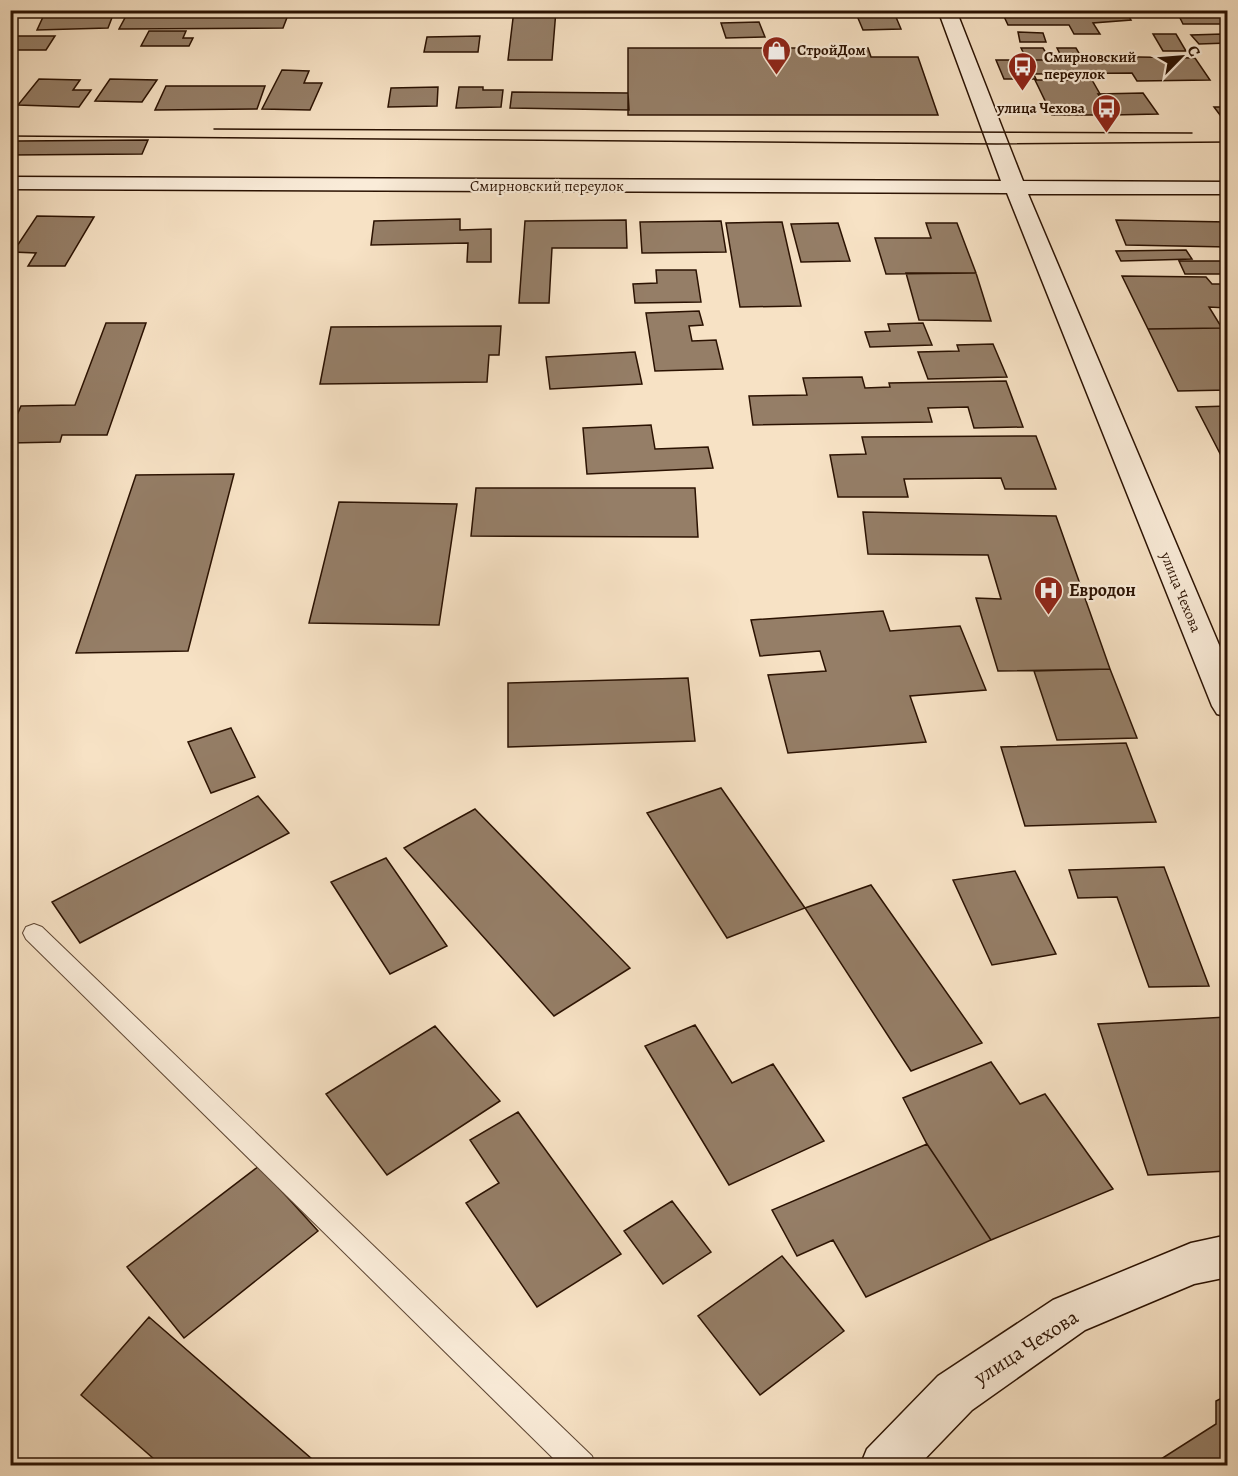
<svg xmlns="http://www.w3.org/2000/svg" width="1238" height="1476" font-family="Alegreya,serif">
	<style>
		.building { fill: #957e67; stroke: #2b1202; stroke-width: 1.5 }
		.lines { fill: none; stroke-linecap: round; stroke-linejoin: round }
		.lane-casing { stroke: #5e4633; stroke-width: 2 }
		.secondary-casing { stroke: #2b1202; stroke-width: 3 }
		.lane { fill: #faecd9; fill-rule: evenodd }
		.secondary { fill: #faecd9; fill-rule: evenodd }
		.tram { stroke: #2b1202; stroke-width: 1.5 }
		.labels { text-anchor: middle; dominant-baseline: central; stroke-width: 4.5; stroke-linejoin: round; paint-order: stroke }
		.far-poi-label { font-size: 15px; font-weight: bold; fill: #2b1202; stroke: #faecd9; text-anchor: start }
		.far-street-label { font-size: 15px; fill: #2b1202; stroke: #faecd9 }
		.poi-label { font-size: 18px; font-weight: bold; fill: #2b1202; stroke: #faecd9; text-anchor: start }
		.near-street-label { font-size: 21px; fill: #2b1202; stroke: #faecd9 }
	</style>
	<rect width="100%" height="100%" fill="#f7e2c5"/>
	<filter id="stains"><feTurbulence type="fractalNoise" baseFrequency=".00333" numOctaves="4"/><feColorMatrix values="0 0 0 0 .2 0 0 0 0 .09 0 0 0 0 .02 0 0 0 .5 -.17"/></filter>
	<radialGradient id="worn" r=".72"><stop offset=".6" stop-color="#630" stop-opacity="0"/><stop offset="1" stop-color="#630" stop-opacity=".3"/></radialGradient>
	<path class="building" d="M303 10H470V13Z
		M514 10H556L552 60H508Z
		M893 10 901 29 863 30 855 11Z
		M1001 10H1125L1131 20 1093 23 1100 34H1074L1069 25H1008Z
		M1176 10H1226L1228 24H1183Z
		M113 15 108 28 37 30 43 17Z
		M288 15 283 28 119 29 126 16Z
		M759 22 765 37 726 38 721 23Z
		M149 31H186L183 38H193L189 46H141Z
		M1018 32 1043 33 1046 42H1020Z
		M1153 34H1176L1186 51H1163Z
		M1223 34 1228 39V43L1199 44 1191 35Z
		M10 36H55L46 50H10Z
		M480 36 478 52H424L427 37Z
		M628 48H868L871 57H918L938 115H628Z
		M1021 48H1043L1046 53 1060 54 1057 48H1076L1083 60H1027Z
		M1081 56 1195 58 1210 80 1137 81 1132 73 1034 74 1027 60H1083Z
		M996 60H1027L1036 79H1004Z
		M282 70 309 71 304 83H322L310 110 262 109Z
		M39 79 80 80 73 90H91L79 107 18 105Z
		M110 79 157 80 142 102 95 101Z
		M1035 80H1092L1112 115H1052Z
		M166 86H265L257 109 155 110Z
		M438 87 437 106 388 107 391 88Z
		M459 87H483V90H503L501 107 456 108Z
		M512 92 628 93 629 110 510 108Z
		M1143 93 1158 114 1112 115 1098 94Z
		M1214 107H1228V119H1223Z
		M148 140 142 154 10 155 17 141Z
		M37 216 94 217 65 266H28L36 253 13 252Z
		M460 219V230L491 229V262H467L468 243 371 245 374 221Z
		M626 220 627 248H552L549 303H519L525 221Z
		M1116 220 1228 222V247L1126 245Z
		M721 221 726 252 642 253 640 222Z
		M782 222 801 306 740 307 726 223Z
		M838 223 850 261 801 262 791 224Z
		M926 223H957L976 273 886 274 875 238H931Z
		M1186 250 1192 259 1121 261 1116 251Z
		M1179 261H1228V274H1185Z
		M656 270H696L701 302 635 303 633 284 657 283Z
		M906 273H976L991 321 919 320Z
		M1122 276 1206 277 1212 284H1228V308L1209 307 1222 328 1148 329Z
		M699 311 703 325 689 326 692 341 716 340 723 369 655 371 646 313Z
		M106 323H146L107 435H62L60 442 10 443V431L21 406 75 405Z
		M923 323 932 345 870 347 865 332 890 331 888 324Z
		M501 326 499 355H489L487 382 320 384 331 327Z
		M1222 328H1228V390L1178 391 1148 329Z
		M993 344 1007 377 928 379 918 352 959 351 957 345Z
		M635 352 642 384 550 389 546 357Z
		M862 377 865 388 890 387 889 383 1006 381 1023 427 974 428 968 407 928 408 932 422 753 425 749 396 807 395 803 378Z
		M1228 406V467H1227L1196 407Z
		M651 425 655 449 708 447 713 468 587 474 583 428Z
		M1036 436 1056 489H1005L1001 478 904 479 908 497H838L830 455 866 454 862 437Z
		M234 474 188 651 76 653 136 475Z
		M476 488H695L698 537 471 536Z
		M339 502 457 504 439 625 309 623Z
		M863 512 1056 516 1110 669 998 671 976 598 1001 599 988 555 868 554Z
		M883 611 890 631 960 626 986 690 910 696 926 742 788 753 768 675 826 671 820 651 760 656 751 620Z
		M1110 669 1137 738 1057 740 1034 671Z
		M688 678 695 741 508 747V683Z
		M231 728 255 777 211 793 188 742Z
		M1126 743 1156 822 1025 826 1001 747Z
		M721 788 805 908 727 938 647 813Z
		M258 796 289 833 80 943 52 902Z
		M475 809 630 968 554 1016 404 848Z
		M386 858 447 946 390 974 331 882Z
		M1164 867 1209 986 1149 987 1117 897 1078 898 1069 870Z
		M1015 871 1056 954 992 965 953 880Z
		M871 885 982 1043 911 1071 805 908Z
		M1227 1017 1228 1171 1148 1175 1098 1024Z
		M695 1025 732 1083 773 1064 824 1141 729 1185 645 1046Z
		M435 1026 500 1101 387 1175 326 1094Z
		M991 1062 1020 1104 1045 1094 1113 1189 991 1240 927 1144 903 1098Z
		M518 1112 621 1254 537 1307 466 1203 499 1183 470 1140Z
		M927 1144 991 1240 866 1297 833 1240 797 1256 772 1210Z
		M259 1166 318 1231 184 1338 127 1267Z
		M672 1201 711 1252 663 1284 624 1231Z
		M782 1256 844 1331 760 1395 698 1316Z
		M149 1317 320 1466H162L81 1395Z
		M1228 1395V1466H1150L1216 1424V1401Z"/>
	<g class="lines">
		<defs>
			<path id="lane" d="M34 924 42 927 592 1456 596 1466H561L26 939 23 933 26 927Z"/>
			<path id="secondary" d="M938 10H956L1023 181 1228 182V194H1028L1228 666V717L1217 714 1212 706 1007 193 10 189V177L1001 181Z
				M1228 1235V1277L1194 1284 1085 1330 972 1410 918 1466H860L867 1449 938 1376 1053 1300 1191 1243Z"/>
		</defs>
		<use href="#lane" class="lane-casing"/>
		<use href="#secondary" class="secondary-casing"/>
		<use href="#lane" class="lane"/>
		<use href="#secondary" class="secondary"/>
		<path class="tram" d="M214 129 1192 133
			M10 136 997 144 1228 142"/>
	</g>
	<defs>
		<symbol id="shop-pin" viewBox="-11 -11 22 30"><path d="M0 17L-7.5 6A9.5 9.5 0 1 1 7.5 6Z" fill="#8f2418" stroke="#faecd9"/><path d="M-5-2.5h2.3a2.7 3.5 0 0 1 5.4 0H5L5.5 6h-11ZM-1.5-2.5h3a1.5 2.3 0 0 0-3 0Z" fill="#fff"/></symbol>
		<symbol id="bus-pin" viewBox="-11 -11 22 30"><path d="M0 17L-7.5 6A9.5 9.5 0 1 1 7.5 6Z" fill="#8f2418" stroke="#faecd9"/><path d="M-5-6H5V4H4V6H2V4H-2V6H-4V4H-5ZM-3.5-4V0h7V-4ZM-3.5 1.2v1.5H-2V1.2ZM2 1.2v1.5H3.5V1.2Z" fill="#fff"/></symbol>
		<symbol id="hospital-pin" viewBox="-11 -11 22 30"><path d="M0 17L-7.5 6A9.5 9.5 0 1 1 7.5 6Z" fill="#8f2418" stroke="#faecd9"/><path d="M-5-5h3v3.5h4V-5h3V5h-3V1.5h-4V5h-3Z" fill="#fff"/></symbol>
	</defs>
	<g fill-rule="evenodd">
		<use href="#shop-pin" x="760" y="34" width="33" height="45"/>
		<use href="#bus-pin" x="1006" y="50" width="33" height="45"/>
		<use href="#bus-pin" x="1090" y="92" width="33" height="45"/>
		<use href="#hospital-pin" x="1032" y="574" width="33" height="45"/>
	</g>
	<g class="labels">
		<g class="far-poi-label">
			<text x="797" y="50">СтройДом</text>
			<text x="1044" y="57">Смирновский<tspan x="1044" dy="17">переулок</tspan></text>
			<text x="1085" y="108" text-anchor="end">улица Чехова</text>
		</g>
		<g class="far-street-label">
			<text x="547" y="186">Смирновский переулок</text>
			<text transform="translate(1181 592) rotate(68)">улица Чехова</text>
		</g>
		<g class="poi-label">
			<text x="1069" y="590">Евродон</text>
		</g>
		<g class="near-street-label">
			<text transform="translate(1026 1347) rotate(-33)">улица Чехова</text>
		</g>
	</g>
	<rect width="1238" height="1476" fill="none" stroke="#f7e2c5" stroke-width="36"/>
	<rect x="12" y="12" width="1214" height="1452" fill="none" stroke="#2b1202" stroke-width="3"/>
	<rect x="18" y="18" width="1202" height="1440" fill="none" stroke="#2b1202" stroke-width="1.5"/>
	<g transform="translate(1181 57) rotate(65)" stroke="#faecd9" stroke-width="4.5" paint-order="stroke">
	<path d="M0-4.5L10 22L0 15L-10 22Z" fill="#2b1202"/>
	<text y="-9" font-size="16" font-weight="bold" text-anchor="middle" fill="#2b1202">С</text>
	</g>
	<rect width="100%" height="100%" filter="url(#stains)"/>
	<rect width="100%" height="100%" fill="url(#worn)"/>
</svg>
